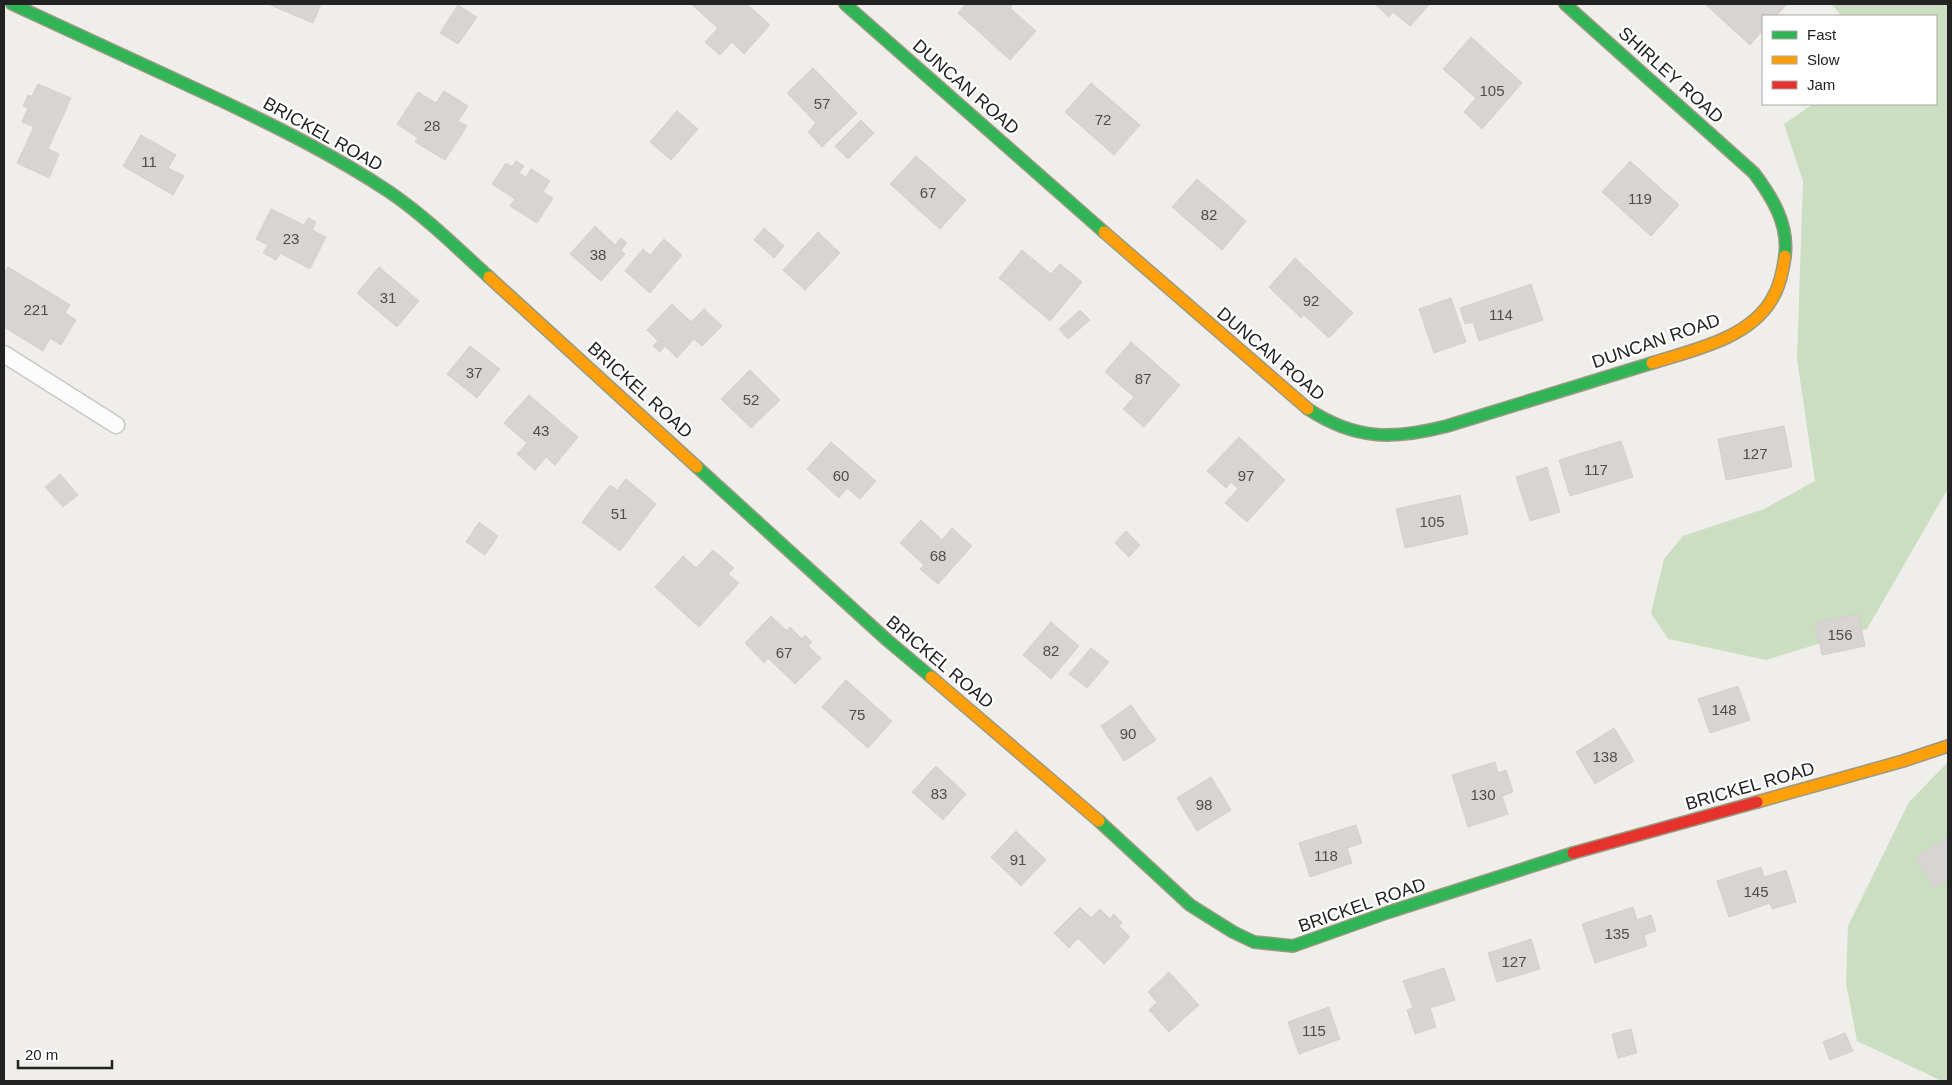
<svg xmlns="http://www.w3.org/2000/svg" width="1952" height="1085" font-family="Helvetica,sans-serif">
	<style>
		.forest { fill: #cbdec1 }
		.building { fill: #d7d4d2; stroke: #d3d0cc }
		.lines { fill: none; stroke-linecap: round; stroke-linejoin: round }
		.lane-casing { stroke: #c9c8c7; stroke-width: 19 }
		.fast-casing { stroke: #999a82; stroke-width: 14 }
		.slow-casing { stroke: #999a82; stroke-width: 14 }
		.jam-casing { stroke: #999a82; stroke-width: 14 }
		.lane { stroke: #fdfcfc; stroke-width: 16 }
		.fast { stroke: #30b455; stroke-width: 11 }
		.slow { stroke: #ff9f0a; stroke-width: 11 }
		.jam { stroke: #e5322d; stroke-width: 11 }
		.labels { text-anchor: middle; dominant-baseline: central; stroke-width: 4.5; stroke-linejoin: round; paint-order: stroke }
		.number-label { font-size: 15px; fill: #4f4e4e }
		.street-label { font-size: 18px; fill: #222; stroke: #fff }
	</style>
	<rect width="100%" height="100%" fill="#f0eeeb"/>
	<path class="forest" d="M1831 4H1948V490L1946 492 1867 629 1766 660 1668 639 1651 613 1664 559 1683 536 1764 509 1815 481 1797 359 1803 181 1784 124 1813 104H1936V16H1842Z
		M1948 762V1081H1942L1857 1041 1846 983 1848 926 1909 802Z"/>
	<path class="building" d="M268 4H321L313 23Z
		M691 4H747L770 25 744 54 732 42 720 55 705 42 718 28Z
		M966 4H1013L1010 8 1036 31 1010 60 958 13Z
		M1375 4H1430L1410 26 1393 12 1389 17Z
		M1705 4H1787L1776 16H1763V30L1750 45Z
		M458 5 477 17 458 44 440 33Z
		M1471 37 1522 83 1482 129 1464 112 1476 98 1443 69Z
		M813 68 857 113 822 147 808 132 816 123 787 93Z
		M1091 83 1140 125 1114 155 1065 112Z
		M38 84 71 98 48 149 59 154 49 178 17 163 34 127 22 122 28 108 23 106 28 95 32 96Z
		M444 91 468 106 458 121 467 126 445 160 415 142 418 138 397 124 418 92 436 103Z
		M677 111 698 129 671 160 650 142Z
		M861 120 874 133 848 159 835 146Z
		M141 135 176 155 168 168 184 176 173 195 123 166Z
		M916 156 966 200 940 229 890 184Z
		M516 161 524 166 519 173 526 177 531 169 550 181 543 192 553 198 537 223 510 206 515 199 492 184 506 163 512 167Z
		M1630 161 1679 205 1651 236 1602 192Z
		M1197 179 1246 221 1222 250 1172 207Z
		M271 209 304 225 308 218 316 222 312 230 326 237 310 269 280 253 276 260 263 253 268 245 256 239Z
		M595 226 615 245 621 238 627 243 621 250 625 254 601 281 570 254Z
		M764 228 784 246 774 258 754 240Z
		M818 232 840 253 805 290 783 270Z
		M664 239 682 255 650 293 625 271 643 249 650 255Z
		M1022 250 1051 274 1060 264 1082 282 1050 321 999 278Z
		M1295 258 1353 313 1329 338 1304 315 1301 318 1269 287Z
		M8 267 70 305 65 313 76 320 61 345 50 338 43 351 4 327V274Z
		M379 267 419 301 397 327 357 293Z
		M1531 284 1543 320 1479 341 1473 322 1465 324 1460 308Z
		M1451 298 1466 342 1434 353 1419 309Z
		M672 304 691 322 704 309 722 326 702 346 694 339 677 358 665 346 660 352 653 346 658 341 647 330Z
		M1080 310 1090 320 1068 339 1059 329Z
		M1131 342 1180 385 1144 427 1123 409 1134 397 1105 372Z
		M470 346 500 369 477 398 447 374Z
		M750 370 780 400 751 428 721 399Z
		M529 395 578 437 555 465 546 457 535 470 517 454 527 443 504 423Z
		M1784 426 1792 467 1726 480 1718 439Z
		M1239 437 1285 480 1247 522 1225 503 1238 489 1231 482 1226 488 1207 471Z
		M1621 441 1633 477 1570 496 1559 460Z
		M831 442 876 481 860 499 847 488 839 498 807 469Z
		M1547 467 1560 512 1530 521 1516 477Z
		M60 474 78 495 63 507 45 487Z
		M626 479 656 504 620 551 582 522 610 485 617 490Z
		M1460 495 1468 534 1405 548 1396 509Z
		M921 520 942 540 952 528 972 546 938 584 920 569 924 565 900 543Z
		M479 522 498 536 485 555 466 542Z
		M1126 531 1140 545 1129 557 1115 543Z
		M713 550 734 568 728 574 739 583 699 627 655 587 683 556 696 568Z
		M1858 614 1865 646 1822 655 1815 623Z
		M771 616 787 631 790 627 802 639 805 635 812 642 808 646 821 658 795 684 768 658 764 663 745 643Z
		M1051 622 1079 646 1051 679 1023 655Z
		M1091 648 1109 662 1087 688 1069 674Z
		M846 680 892 721 868 748 822 707Z
		M1738 686 1750 720 1710 733 1698 699Z
		M1131 705 1156 740 1124 761 1101 726Z
		M1614 728 1634 761 1595 784 1576 752Z
		M1495 762 1498 773 1506 770 1513 792 1502 796 1508 814 1468 827 1452 775Z
		M936 766 966 794 943 820 912 792Z
		M1211 777 1231 810 1197 831 1177 798Z
		M1356 825 1362 843 1347 848 1352 863 1310 877 1299 843Z
		M1016 831 1046 860 1021 886 991 857Z
		M1948 836V879L1935 888 1915 858Z
		M1761 867 1764 877 1786 870 1796 902 1772 909 1770 903 1729 917 1717 881Z
		M1080 907 1091 918 1100 909 1110 919 1114 914 1122 923 1119 926 1130 937 1104 964 1078 938 1069 948 1054 933Z
		M1633 907 1637 920 1651 915 1656 931 1644 935 1647 946 1595 963 1582 924Z
		M1531 939 1540 969 1497 982 1488 953Z
		M1444 968 1455 1000 1430 1008 1436 1027 1415 1034 1407 1010 1413 1008 1403 981Z
		M1169 972 1199 1005 1169 1032 1149 1010 1157 1002 1148 992Z
		M1329 1007 1340 1039 1299 1054 1288 1022Z
		M1631 1029 1637 1053 1618 1058 1612 1034Z
		M1845 1033 1853 1051 1830 1060 1823 1042Z"/>
	<g class="lines">
		<defs>
			<path id="lane" d="M4 354 116 425"/>
			<path id="fast" d="M12 4C82 36 152 68 222 101 279 128 335 156 388 191 425 216 456 247 489 277
				M845 4 1104 232
				M1565 4 1754 173C1772 197 1789 224 1785 256
				M1308 409C1355 440 1393 440 1447 426L1652 363
				M697 467 887 640 931 677
				M1099 821 1190 905 1233 932 1254 942 1293 946 1389 912 1573 853"/>
			<path id="slow" d="M1104 232 1308 409
				M489 277 697 467
				M1652 363C1693 350 1749 339 1772 299 1780 286 1783 271 1785 256
				M931 677 1099 821
				M1757 802 1903 761 1948 746"/>
			<path id="jam" d="M1573 853 1757 802"/>
		</defs>
		<use href="#lane" class="lane-casing"/>
		<use href="#fast" class="fast-casing"/>
		<use href="#slow" class="slow-casing"/>
		<use href="#jam" class="jam-casing"/>
		<use href="#lane" class="lane"/>
		<use href="#fast" class="fast"/>
		<use href="#slow" class="slow"/>
		<use href="#jam" class="jam"/>
	</g>
	<g class="labels">
		<g class="number-label">
			<text x="1492" y="90">105</text>
			<text x="822" y="103">57</text>
			<text x="1103" y="119">72</text>
			<text x="432" y="125">28</text>
			<text x="149" y="161">11</text>
			<text x="928" y="192">67</text>
			<text x="1640" y="198">119</text>
			<text x="1209" y="214">82</text>
			<text x="291" y="238">23</text>
			<text x="598" y="254">38</text>
			<text x="388" y="297">31</text>
			<text x="1311" y="300">92</text>
			<text x="36" y="309">221</text>
			<text x="1501" y="314">114</text>
			<text x="474" y="372">37</text>
			<text x="1143" y="378">87</text>
			<text x="751" y="399">52</text>
			<text x="541" y="430">43</text>
			<text x="1755" y="453">127</text>
			<text x="1596" y="469">117</text>
			<text x="841" y="475">60</text>
			<text x="1246" y="475">97</text>
			<text x="619" y="513">51</text>
			<text x="1432" y="521">105</text>
			<text x="938" y="555">68</text>
			<text x="1840" y="634">156</text>
			<text x="1051" y="650">82</text>
			<text x="784" y="652">67</text>
			<text x="1724" y="709">148</text>
			<text x="857" y="714">75</text>
			<text x="1128" y="733">90</text>
			<text x="1605" y="756">138</text>
			<text x="939" y="793">83</text>
			<text x="1483" y="794">130</text>
			<text x="1204" y="804">98</text>
			<text x="1326" y="855">118</text>
			<text x="1018" y="859">91</text>
			<text x="1756" y="891">145</text>
			<text x="1617" y="933">135</text>
			<text x="1514" y="961">127</text>
			<text x="1314" y="1030">115</text>
		</g>
		<g class="street-label">
			<text transform="translate(1671 75) rotate(42)">SHIRLEY ROAD</text>
			<text transform="translate(966 87) rotate(41)">DUNCAN ROAD</text>
			<text transform="translate(323 134) rotate(29)">BRICKEL ROAD</text>
			<text transform="translate(1656 341) rotate(-19)">DUNCAN ROAD</text>
			<text transform="translate(1271 354) rotate(40)">DUNCAN ROAD</text>
			<text transform="translate(640 390) rotate(42)">BRICKEL ROAD</text>
			<text transform="translate(940 662) rotate(40)">BRICKEL ROAD</text>
			<text transform="translate(1750 786) rotate(-16)">BRICKEL ROAD</text>
			<text transform="translate(1362 905) rotate(-19)">BRICKEL ROAD</text>
		</g>
	</g>
	<rect width="1952" height="1085" fill="none" stroke="#222222" stroke-width="10"/>
	<rect x="1762" y="15" width="175" height="90" fill="#ffffff" stroke="#a7a7a7"/>
	<rect x="1772" y="31" width="25" height="8" fill="#30b455" stroke="#a7a7a7"/>
	<text x="1807" y="40" font-size="15" fill="#222222">Fast</text>
	<rect x="1772" y="56" width="25" height="8" fill="#ff9f0a" stroke="#a7a7a7"/>
	<text x="1807" y="65" font-size="15" fill="#222222">Slow</text>
	<rect x="1772" y="81" width="25" height="8" fill="#e5322d" stroke="#a7a7a7"/>
	<text x="1807" y="90" font-size="15" fill="#222222">Jam</text>
	<path d="M18 1060v8h94v-8" fill="none" stroke="#222222" stroke-width="2.5"/>
	<text x="25" y="1060" font-size="15" fill="#222222" stroke="#ffffff" stroke-width="4" paint-order="stroke">20 m</text>
</svg>
